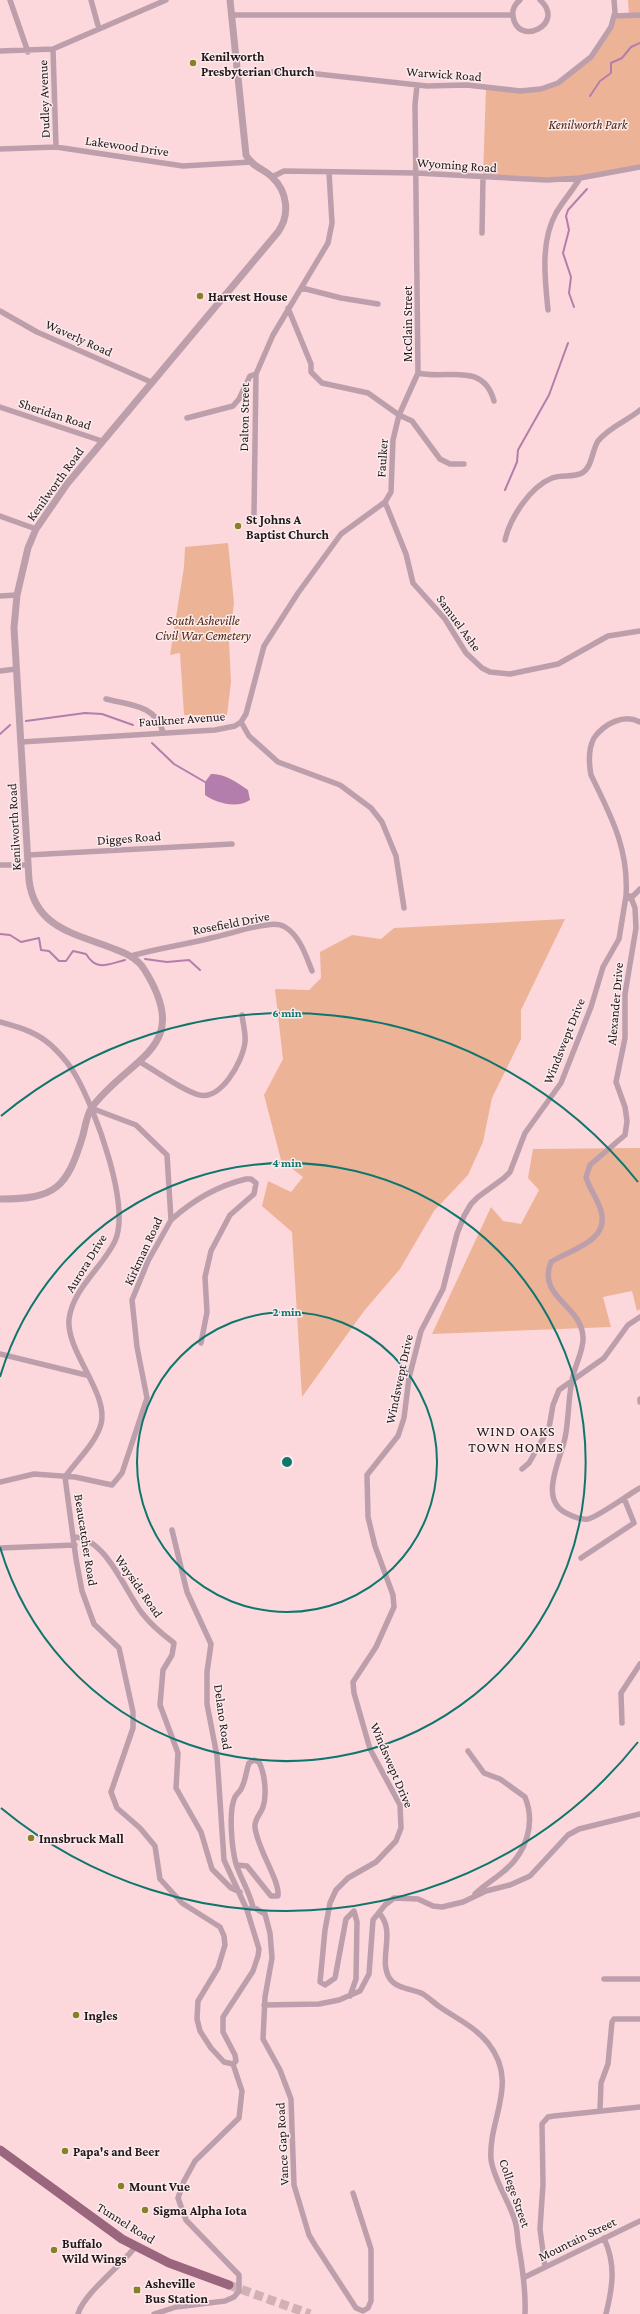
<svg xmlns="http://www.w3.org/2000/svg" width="640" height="2314" font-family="'Crimson Pro',serif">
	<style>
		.green { fill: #edb397 }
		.water { fill: #b37eab }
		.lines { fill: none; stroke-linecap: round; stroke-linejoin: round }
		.stream { stroke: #b37eab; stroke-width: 2 }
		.primary-tunnel { stroke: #d1b1b5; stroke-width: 9; stroke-dasharray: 9 4.5; stroke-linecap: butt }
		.minor { stroke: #bd9fac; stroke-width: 5.5 }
		.tertiary { stroke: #bd9fac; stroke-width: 7 }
		.primary { stroke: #9a667e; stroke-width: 9 }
		.ring { fill: none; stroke: #0f766e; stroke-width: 2 }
		.poi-dot { fill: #888027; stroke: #faebed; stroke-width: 1.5 }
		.labels { text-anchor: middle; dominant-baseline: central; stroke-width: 3; stroke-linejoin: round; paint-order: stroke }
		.poi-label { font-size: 13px; font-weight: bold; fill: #231618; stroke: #faebed; text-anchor: start }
		.street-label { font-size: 13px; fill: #231618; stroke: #faebed }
		.park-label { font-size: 13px; font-style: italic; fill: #4f250e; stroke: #faebed }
		.neighbourhood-label { font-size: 14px; letter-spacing: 1px; fill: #231618; stroke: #faebed }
		.centre { fill: #0f766e; stroke: #faebed; stroke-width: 2 }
		.ring-label { font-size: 12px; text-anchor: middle; font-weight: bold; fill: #0f766e; stroke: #faebed; stroke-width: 3; stroke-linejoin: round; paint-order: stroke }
	</style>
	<rect width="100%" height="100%" fill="#fcd8dc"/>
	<path class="green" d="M628 0H640V167L580 178 483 177 486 88 505 90 551 86 591 57 614 16 629 15Z
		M228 543 234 603 229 642 231 682 227 715H184L180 653 170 655 184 567 185 547Z
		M565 919 521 1010V1039L492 1098 483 1142 468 1175 434 1211 400 1269 364 1311 302 1397 292 1232 262 1206 268 1181 291 1192 303 1177 281 1160 264 1095 283 1059 275 989 309 990 321 978 320 952 352 935 381 939 394 928Z
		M640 1148V1309L637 1311 632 1291 603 1297 611 1327 432 1334 491 1207 503 1221 521 1224 539 1190 528 1178 533 1149Z"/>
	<path class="water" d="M211 774C224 773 238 783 248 790L250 800C237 809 216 803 205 795V782Z"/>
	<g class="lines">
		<path class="stream" d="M590 96 600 81 611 73V63L622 58 631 47 640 43
			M574 307 569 293 571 277 563 253 569 230 566 216 568 210 587 189
			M505 490 517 462 518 450 549 395 568 343
			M26 721 85 713 102 714 133 725
			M0 734 10 725
			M152 743 174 764 205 782
			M0 934 10 935 21 942 39 938 41 950 49 951 59 961H66L73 951 86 954C97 972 108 964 125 960
			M145 959 167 962 189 960 200 970"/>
		<path class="primary-tunnel" d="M229 2285 310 2314"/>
		<path class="minor" d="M10 0 28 52
			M91 0 99 29
			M520 0C515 4 512 9 513 16 517 48 567 24 540 0
			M232 15H512
			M614 16 640 15
			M53 49 56 147
			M0 51 53 49 166 0
			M238 72H299L427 86 467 85 520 91 541 89 558 83 591 57 611 27 615 12 614 0
			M0 149 56 147 183 166 251 162
			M272 177 284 171 416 173 547 180 580 178 640 167
			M482 233 483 177
			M302 288 341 298 378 304
			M288 308 311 364V372L322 383 368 393 399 415 412 421 440 459 450 464H464
			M548 310C545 279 540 242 556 213 563 201 573 190 580 178
			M0 311 37 332 151 382
			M418 373C447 380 483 361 494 401
			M0 407 102 441
			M187 418 233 406 239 399 250 376 256 374
			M385 502 406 554 413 583 445 619 466 653 482 668 490 672 510 674 558 664 608 636 640 631
			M254 514 256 374 273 335 328 243 332 223 329 172
			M0 516 36 529
			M505 540C510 518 530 487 552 478 561 474 573 478 582 473 592 468 592 450 598 441 609 427 627 421 640 410
			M0 596 17 595
			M0 671 16 669
			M106 699C130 705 156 705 163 732
			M241 722 249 736 278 762 340 785 371 808 382 822 396 856 404 908
			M640 722C624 713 604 724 594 738 588 749 589 764 591 775 611 816 629 849 626 896L632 900 635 908 636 928 625 994V1038L616 1082 625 1107 627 1121 625 1135 590 1165 586 1177C589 1189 598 1199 601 1211 610 1242 569 1250 551 1262 537 1298 581 1304 583 1337 584 1351 574 1366 572 1381 568 1399 569 1419 565 1438 561 1459 537 1501 568 1514 574 1517 581 1520 588 1519 598 1517 629 1494 640 1488
			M21 742 215 730 235 726 241 722 246 714 264 646 298 593 341 534 385 502 391 492 393 440 399 415 418 373 415 105 417 85
			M28 855 232 844
			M0 865H28
			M131 956C158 948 184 945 211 938 230 934 248 927 267 925 273 924 280 924 285 927 300 936 306 956 312 971
			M0 1022C22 1028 40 1033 56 1050 63 1057 71 1067 76 1076 95 1109 131 1205 115 1241 103 1267 73 1288 69 1319 66 1352 109 1393 101 1424 96 1443 76 1461 65 1477
			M140 1062C158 1072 177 1087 196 1094 220 1104 243 1061 245 1042 246 1034 243 1024 242 1015
			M171 1220C193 1200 217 1186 246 1179H251L256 1183 254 1194 230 1215 211 1251 205 1277 207 1312 201 1343
			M0 1354 86 1375
			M640 1399V1402
			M522 1469 529 1463 549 1428 553 1405 559 1390 604 1358 628 1325 640 1317
			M65 1477 76 1559 82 1591 94 1624 119 1648 133 1712V1728L111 1792 117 1808 140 1828 155 1846 160 1879 182 1903 220 1927 224 1936 225 1945 218 1968 198 2001 197 2019 200 2031 211 2048 224 2062 233 2064
			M0 1482 34 1474 75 1477 112 1485 122 1473 147 1398 137 1347 132 1300 148 1261 171 1220 167 1155 136 1125 91 1108
			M172 1530 187 1592 211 1644 207 1672V1704L217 1756 224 1860 247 1910 259 1949 258 1956 253 1971 223 2017V2032L235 2055 236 2061 233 2064
			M74 1537C106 1538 125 1591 142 1613 151 1625 162 1634 174 1643L172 1655 163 1670 160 1705 178 1753 176 1788 201 1832 212 1869 231 1888 240 1892
			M0 1548 75 1545
			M581 1558 634 1523 624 1498
			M622 1723 621 1693 640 1664
			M468 1751 484 1773 500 1779 525 1797C536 1824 526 1853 504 1871 495 1879 484 1885 475 1894
			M237 1865 247 1866 271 1896H278C280 1880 257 1849 255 1827 254 1819 261 1814 263 1807 267 1795 265 1774 259 1762L254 1760 249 1763C246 1771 246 1779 242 1787 241 1791 237 1793 235 1797 228 1811 232 1849 236 1864 241 1879 249 1891 253 1907
			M247 1910 253 1907 265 1914 270 1933 272 1958 265 1997 263 2039 280 2070 291 2099 294 2185 309 2235 315 2245 356 2308 363 2311 368 2308 371 2301V2249L353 2193
			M379 1913C397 1932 377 1960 390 1979 397 1989 413 1989 423 1994 429 1998 434 2003 440 2007 457 2019 474 2026 488 2043 520 2083 488 2119 491 2159 492 2175 509 2202 514 2218 518 2228 517 2238 519 2248 523 2271 526 2291 525 2314
			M604 1979H640
			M350 1996 356 1979 357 1922 354 1911 346 1919 335 1978 325 1985 320 1982 325 1930 330 1903 336 1890 348 1878 376 1862 396 1841 401 1828 400 1805 370 1749 354 1693 353 1682 376 1647 394 1607 393 1595 375 1546 368 1517 367 1475 398 1436 404 1418 409 1378 421 1331 443 1289 457 1234 464 1216 471 1204 478 1197 504 1178 510 1172 525 1133 561 1083 591 1007 603 967 619 939 626 896H633L640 889
			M264 2005 319 2004 339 2000 360 1991 369 1974 373 1920 385 1905 394 1898 418 1899 433 1906 442 1907 463 1902 486 1891 510 1885 530 1876 568 1835 579 1829 640 1814
			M600 2110 601 2083 608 2064 612 2022 614 2019H640
			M604 2238C616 2265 613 2285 606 2314
			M545 2267 540 2229 543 2184 542 2124 548 2117 554 2116 640 2107
			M525 2277 640 2221
			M78 2314C84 2293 121 2266 136 2246
			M154 2314 176 2307 225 2301 234 2297 239 2291V2275L186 2220 178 2198 184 2181 195 2161 239 2118 242 2091 233 2064"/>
		<path class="tertiary" d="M0 1199C56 1199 67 1188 83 1135 85 1127 87 1114 92 1107 132 1055 194 1048 144 969 138 959 128 954 117 950 79 934 35 930 29 880L14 628 17 595 28 548 36 529 67 484 278 232C290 215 288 192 272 177 264 169 251 166 246 155L230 0"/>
		<path class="primary" d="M0 2150 122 2239 169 2263 229 2285"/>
	</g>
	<g class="ring">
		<circle cx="287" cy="1462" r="150"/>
		<path d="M0 1377A299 299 0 1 1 0 1547"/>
		<path d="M638 1742A449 449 0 0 1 1 1808M1 1116A449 449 0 0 1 638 1182"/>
	</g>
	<g class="poi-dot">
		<circle cx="193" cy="63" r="4"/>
		<circle cx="200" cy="296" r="4"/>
		<circle cx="238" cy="526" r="4"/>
		<circle cx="31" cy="1838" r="4"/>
		<circle cx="76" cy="2015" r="4"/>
		<circle cx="65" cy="2151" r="4"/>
		<circle cx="121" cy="2186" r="4"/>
		<circle cx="145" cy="2210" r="4"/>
		<circle cx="54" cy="2250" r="4"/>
		<rect x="133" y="2286" width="8" height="8" rx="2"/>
	</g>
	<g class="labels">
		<g class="poi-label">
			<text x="201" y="56">Kenilworth<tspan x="201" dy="15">Presbyterian Church</tspan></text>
			<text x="208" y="296">Harvest House</text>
			<text x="246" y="519">St Johns A<tspan x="246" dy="15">Baptist Church</tspan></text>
			<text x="39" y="1838">Innsbruck Mall</text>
			<text x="84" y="2015">Ingles</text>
			<text x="73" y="2151">Papa's and Beer</text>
			<text x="129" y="2186">Mount Vue</text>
			<text x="153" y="2210">Sigma Alpha Iota</text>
			<text x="62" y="2243">Buffalo<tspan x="62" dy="15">Wild Wings</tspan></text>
			<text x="145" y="2283">Asheville<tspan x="145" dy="15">Bus Station</tspan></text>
		</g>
		<g class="street-label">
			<text transform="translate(444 74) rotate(4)">Warwick Road</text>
			<text transform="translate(44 99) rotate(-92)">Dudley Avenue</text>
			<text transform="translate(127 146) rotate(8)">Lakewood Drive</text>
			<text transform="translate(457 165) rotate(4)">Wyoming Road</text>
			<text transform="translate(407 324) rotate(-90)">McClain Street</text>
			<text transform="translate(79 338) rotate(24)">Waverly Road</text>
			<text transform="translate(55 414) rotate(18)">Sheridan Road</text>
			<text transform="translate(244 417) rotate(-89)">Dalton Street</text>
			<text transform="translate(382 458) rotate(-86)">Faulker</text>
			<text transform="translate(55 484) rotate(-54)">Kenilworth Road</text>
			<text transform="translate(459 623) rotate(54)">Samuel Ashe</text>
			<text transform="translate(182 719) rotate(-4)">Faulkner Avenue</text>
			<text transform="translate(14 827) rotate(-93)">Kenilworth Road</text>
			<text transform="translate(129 838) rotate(-4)">Digges Road</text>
			<text transform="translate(231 923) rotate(-11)">Rosefield Drive</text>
			<text transform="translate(615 1004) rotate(-85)">Alexander Drive</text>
			<text transform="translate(564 1041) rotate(-68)">Windswept Drive</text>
			<text transform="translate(143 1251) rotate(-65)">Kirkman Road</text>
			<text transform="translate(86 1263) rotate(-58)">Aurora Drive</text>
			<text transform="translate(399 1379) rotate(-78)">Windswept Drive</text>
			<text transform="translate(86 1540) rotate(81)">Beaucatcher Road</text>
			<text transform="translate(139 1586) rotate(55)">Wayside Road</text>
			<text transform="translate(223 1717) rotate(82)">Delano Road</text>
			<text transform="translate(392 1765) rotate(67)">Windswept Drive</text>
			<text transform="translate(282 2144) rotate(-93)">Vance Gap Road</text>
			<text transform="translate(515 2193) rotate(71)">College Street</text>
			<text transform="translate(126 2223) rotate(32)">Tunnel Road</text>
			<text transform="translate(577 2239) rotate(-26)">Mountain Street</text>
		</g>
		<g class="park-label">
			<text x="588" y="124">Kenilworth Park</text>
			<text x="203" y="620">South Asheville<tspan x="203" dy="15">Civil War Cemetery</tspan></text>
		</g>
		<g class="neighbourhood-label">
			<text x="516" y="1431">WIND OAKS<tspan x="516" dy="16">TOWN HOMES</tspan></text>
		</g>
	</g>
	<circle cx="287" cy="1462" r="6" class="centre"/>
	<g class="ring-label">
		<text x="287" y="1017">6 min</text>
		<text x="287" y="1167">4 min</text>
		<text x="287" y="1316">2 min</text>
	</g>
</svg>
